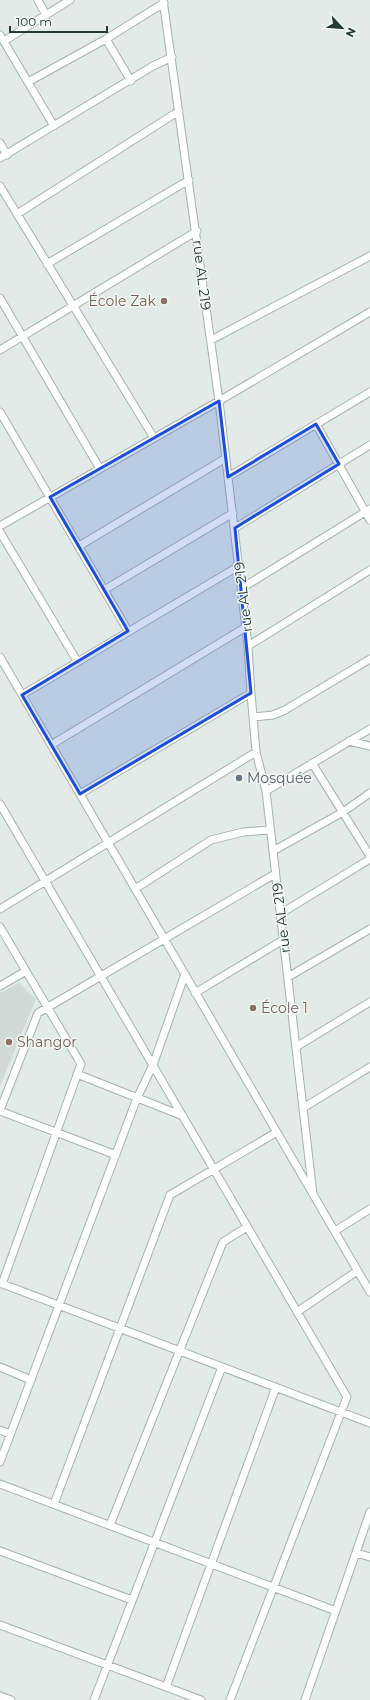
<svg xmlns="http://www.w3.org/2000/svg" width="370" height="1700" font-family="Montserrat,sans-serif">
	<style>
		.built { fill: #d1dad6 }
		.lines { fill: none; stroke-linecap: round; stroke-linejoin: round }
		.minor-casing { stroke: #a5b2ad; stroke-width: 9 }
		.minor { stroke: #fff; stroke-width: 7 }
		.marked { fill: #1d4ed8; fill-opacity: 0.2; stroke: #1d4ed8; stroke-width: 3; stroke-linejoin: round }
		.education-dot { fill: #8d6e63; stroke: #f2f8f5; stroke-width: 1.5 }
		.worship-dot { fill: #6b7280; stroke: #f2f8f5; stroke-width: 1.5 }
		.labels { text-anchor: middle; dominant-baseline: central; stroke-width: 3; stroke-linejoin: round; paint-order: stroke }
		.street-label { font-size: 14px; fill: #243a33; stroke: #f2f8f5 }
		.education-label { font-size: 14px; fill: #785e54; stroke: #f2f8f5; text-anchor: start }
		.worship-label { font-size: 14px; fill: #5b616d; stroke: #f2f8f5; text-anchor: start }
	</style>
	<rect width="100%" height="100%" fill="#e2ebe7"/>
	<path class="built" d="M19 983 36 999 0 1086V993Z"/>
	<g class="lines">
		<defs>
			<path id="minor" d="M38 0 46 15
				M163 0 219 401 248 646 251 693 256 752 266 791 313 1194
				M0 35 54 126
				M106 39 131 81
				M4 41 70 0
				M28 82 106 39 164 3
				M0 143 7 155
				M0 158 153 66 172 57
				M0 186 154 438
				M17 214 179 111
				M47 264 189 180
				M0 298 100 469
				M211 340 370 256
				M0 350 197 231
				M0 412 128 631
				M316 424 370 520
				M228 477 370 392
				M0 526 219 401 370 312
				M235 528 370 445
				M0 532 77 661
				M79 546 226 458
				M242 588 370 509
				M104 590 233 513
				M248 646 370 570
				M0 657 370 1292
				M22 695 239 566
				M253 717 273 715 285 710 370 659
				M349 741 370 746
				M51 745 246 627
				M312 763 370 856
				M266 791 370 729
				M80 794 251 693
				M0 804 347 1397 230 1700
				M273 851 343 812 370 793
				M135 889 211 840 243 832 269 830
				M0 909 256 752
				M280 914 370 859
				M0 927 81 1064 2 1284
				M288 977 370 929
				M0 986 26 971
				M195 993 283 940
				M296 1047 370 1002
				M77 1074 183 1116
				M303 1108 370 1067
				M0 1110 38 1013 275 874
				M0 1111 116 1155
				M335 1231 370 1209
				M0 1283 370 1423
				M297 1312 357 1271
				M0 1367 31 1380
				M0 1430 10 1434
				M0 1462 137 1098 153 1065 185 974
				M0 1484 336 1611
				M54 1504 170 1195 277 1132
				M110 1525 223 1242 247 1227
				M0 1551 132 1600
				M356 1553 370 1557
				M0 1625 201 1700
				M166 1687 276 1387
				M0 1696 11 1700
				M94 1700 222 1367
				M305 1700 370 1512"/>
		</defs>
		<use href="#minor" class="minor-casing"/>
		<use href="#minor" class="minor"/>
	</g>
	<path class="marked" d="M219 401 228 477 316 424 339 464 235 528 251 693 80 794 22 695 128 631 50 497Z"/>
	<g class="education-dot">
		<circle cx="164" cy="301" r="4"/>
		<circle cx="253" cy="1008" r="4"/>
		<circle cx="9" cy="1042" r="4"/>
	</g>
	<circle class="worship-dot" cx="239" cy="778" r="4"/>
	<g class="labels">
		<g class="street-label">
			<text transform="translate(202 275) rotate(83)">rue AL 219</text>
			<text transform="translate(243 597) rotate(-97)">rue AL 219</text>
			<text transform="translate(281 918) rotate(-97)">rue AL 219</text>
		</g>
		<g class="education-label">
			<text x="156" y="301" text-anchor="end">École Zak</text>
			<text x="261" y="1008">École 1</text>
			<text x="17" y="1042">Shangor</text>
		</g>
		<g class="worship-label">
			<text x="247" y="778">Mosquée</text>
		</g>
	</g>
	<g transform="translate(342 28) rotate(116)" stroke="#f2f8f5" stroke-width="3" paint-order="stroke">
	<path d="M0-3L7 15L0 10L-7 15Z" fill="#243a33"/>
	<text y="-6" font-size="11" font-weight="bold" text-anchor="middle" fill="#243a33">N</text>
	</g>
	<path d="M10 26v6h97v-6" fill="none" stroke="#243a33" stroke-width="2"/>
	<text x="16" y="26" font-size="12" fill="#243a33" stroke="#f2f8f5" stroke-width="3" paint-order="stroke">100 m</text>
</svg>
